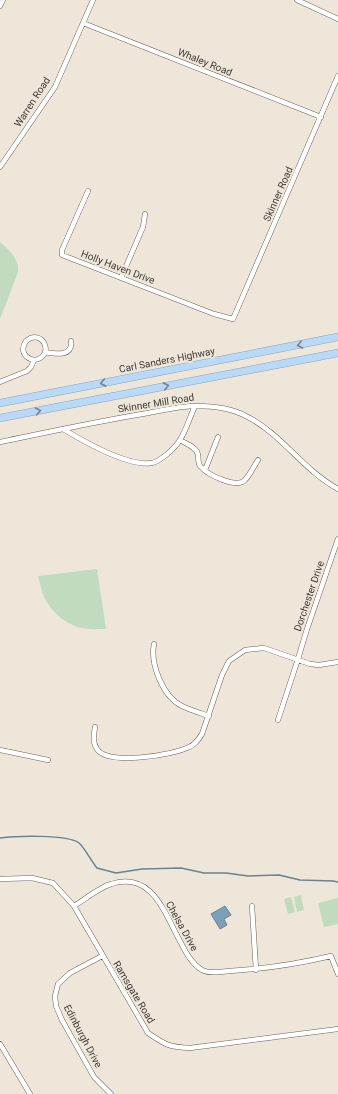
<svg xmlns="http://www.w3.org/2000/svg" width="338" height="1094" font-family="Roboto,sans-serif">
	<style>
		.green { fill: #c0dbbf }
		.water { fill: #7ca0b9; stroke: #6a8292 }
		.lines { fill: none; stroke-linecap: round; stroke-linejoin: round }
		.stream { stroke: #6a8292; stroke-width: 1.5 }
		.minor-casing { stroke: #696257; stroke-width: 5.5 }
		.highway-casing { stroke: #8ea2b4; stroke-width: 8 }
		.minor { stroke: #fff; stroke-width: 4.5 }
		.highway { stroke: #b9d9f8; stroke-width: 7 }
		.oneway { stroke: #76838e }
		.labels { text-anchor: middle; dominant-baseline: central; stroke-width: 4; stroke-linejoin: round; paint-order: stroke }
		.street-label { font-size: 10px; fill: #3f3c37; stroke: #efe6da }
	</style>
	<rect width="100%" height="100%" fill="#efe6da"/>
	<path class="green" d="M0 242C9 250 19 258 18 272L0 319Z
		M97 569 106 629C97 629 87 630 78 627 64 623 50 610 44 597 41 590 40 583 38 576Z
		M301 895 304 910 297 912 294 897Z
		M291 897 295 912 288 914 284 899Z
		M338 898V924L324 927 318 903Z"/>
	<path class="water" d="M225 906 231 915 224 919 227 925 220 929 211 914Z"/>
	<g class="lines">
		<path class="stream" d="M0 838C15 836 67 834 79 843 84 847 92 862 97 868L116 873 142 869 181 868 204 873H226L248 876 279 875 300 880 333 881 338 882"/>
		<defs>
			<path id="minor" d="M297 0 338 19
				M0 6 3 0
				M83 23 321 117
				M0 167 55 87 93 0
				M88 191 62 250V255L214 314 233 319 338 76
				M121 278 143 227 145 214
				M45 352C56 354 73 357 71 341
				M0 382 27 371 31 367 34 360C56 357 43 327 26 341 20 350 24 358 34 360
				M63 429C83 441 129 467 152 463 161 461 175 448 180 440 186 430 190 417 195 406
				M180 440C186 444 197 447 198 455 199 460 197 463 201 467 208 475 237 489 245 480 250 475 254 466 258 460
				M0 442C49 432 99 421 148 413 164 410 181 406 196 406 213 406 231 408 246 416 282 434 303 470 338 489
				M205 470 218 437
				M154 644C150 664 163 697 182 706 190 710 200 713 209 716
				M278 720 298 659 307 629 338 539
				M95 727C94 734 92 742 97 749 108 766 173 755 189 747 195 745 198 740 202 734L222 675 229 661 245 650 264 648 310 664 319 665 338 662
				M0 750 48 760
				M0 879 32 878 53 883 74 906 148 1033C166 1045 168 1047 190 1048L338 1029
				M74 906C84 900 100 887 111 884 152 871 164 912 180 941 185 951 191 963 202 970 209 974 221 972 229 971 264 969 297 964 331 956L338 974
				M252 906 256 970
				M102 956 70 973 58 984 55 996 56 1006 62 1020 94 1077 111 1094
				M0 1044 30 1094"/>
			<path id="highway" d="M0 403 338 337
				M0 418 338 353"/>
		</defs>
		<use href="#minor" class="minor-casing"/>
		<use href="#highway" class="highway-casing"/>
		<use href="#minor" class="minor"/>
		<use href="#highway" class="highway"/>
	</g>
	<defs><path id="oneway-chevron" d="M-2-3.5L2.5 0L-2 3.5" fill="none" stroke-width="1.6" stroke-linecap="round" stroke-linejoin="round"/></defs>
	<g class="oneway">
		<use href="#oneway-chevron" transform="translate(300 345) rotate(169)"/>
		<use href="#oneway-chevron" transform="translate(103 383) rotate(169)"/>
		<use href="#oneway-chevron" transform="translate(166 386) rotate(-11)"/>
		<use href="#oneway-chevron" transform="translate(38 411) rotate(-11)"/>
	</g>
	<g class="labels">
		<g class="street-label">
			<text transform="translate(205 62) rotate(22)">Whaley Road</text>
			<text transform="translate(32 102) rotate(-57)">Warren Road</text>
			<text transform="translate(278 194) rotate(-66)">Skinner Road</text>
			<text transform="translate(118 267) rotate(21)">Holly Haven Drive</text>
			<text transform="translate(167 360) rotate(-11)">Carl Sanders Highway</text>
			<text transform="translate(156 403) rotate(-9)">Skinner Mill Road</text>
			<text transform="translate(309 596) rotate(-71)">Dorchester Drive</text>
			<text transform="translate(182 926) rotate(61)">Chelsa Drive</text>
			<text transform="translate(134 992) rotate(59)">Ramsgate Road</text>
			<text transform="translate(83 1036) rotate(62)">Edinburgh Drive</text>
		</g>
	</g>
</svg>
